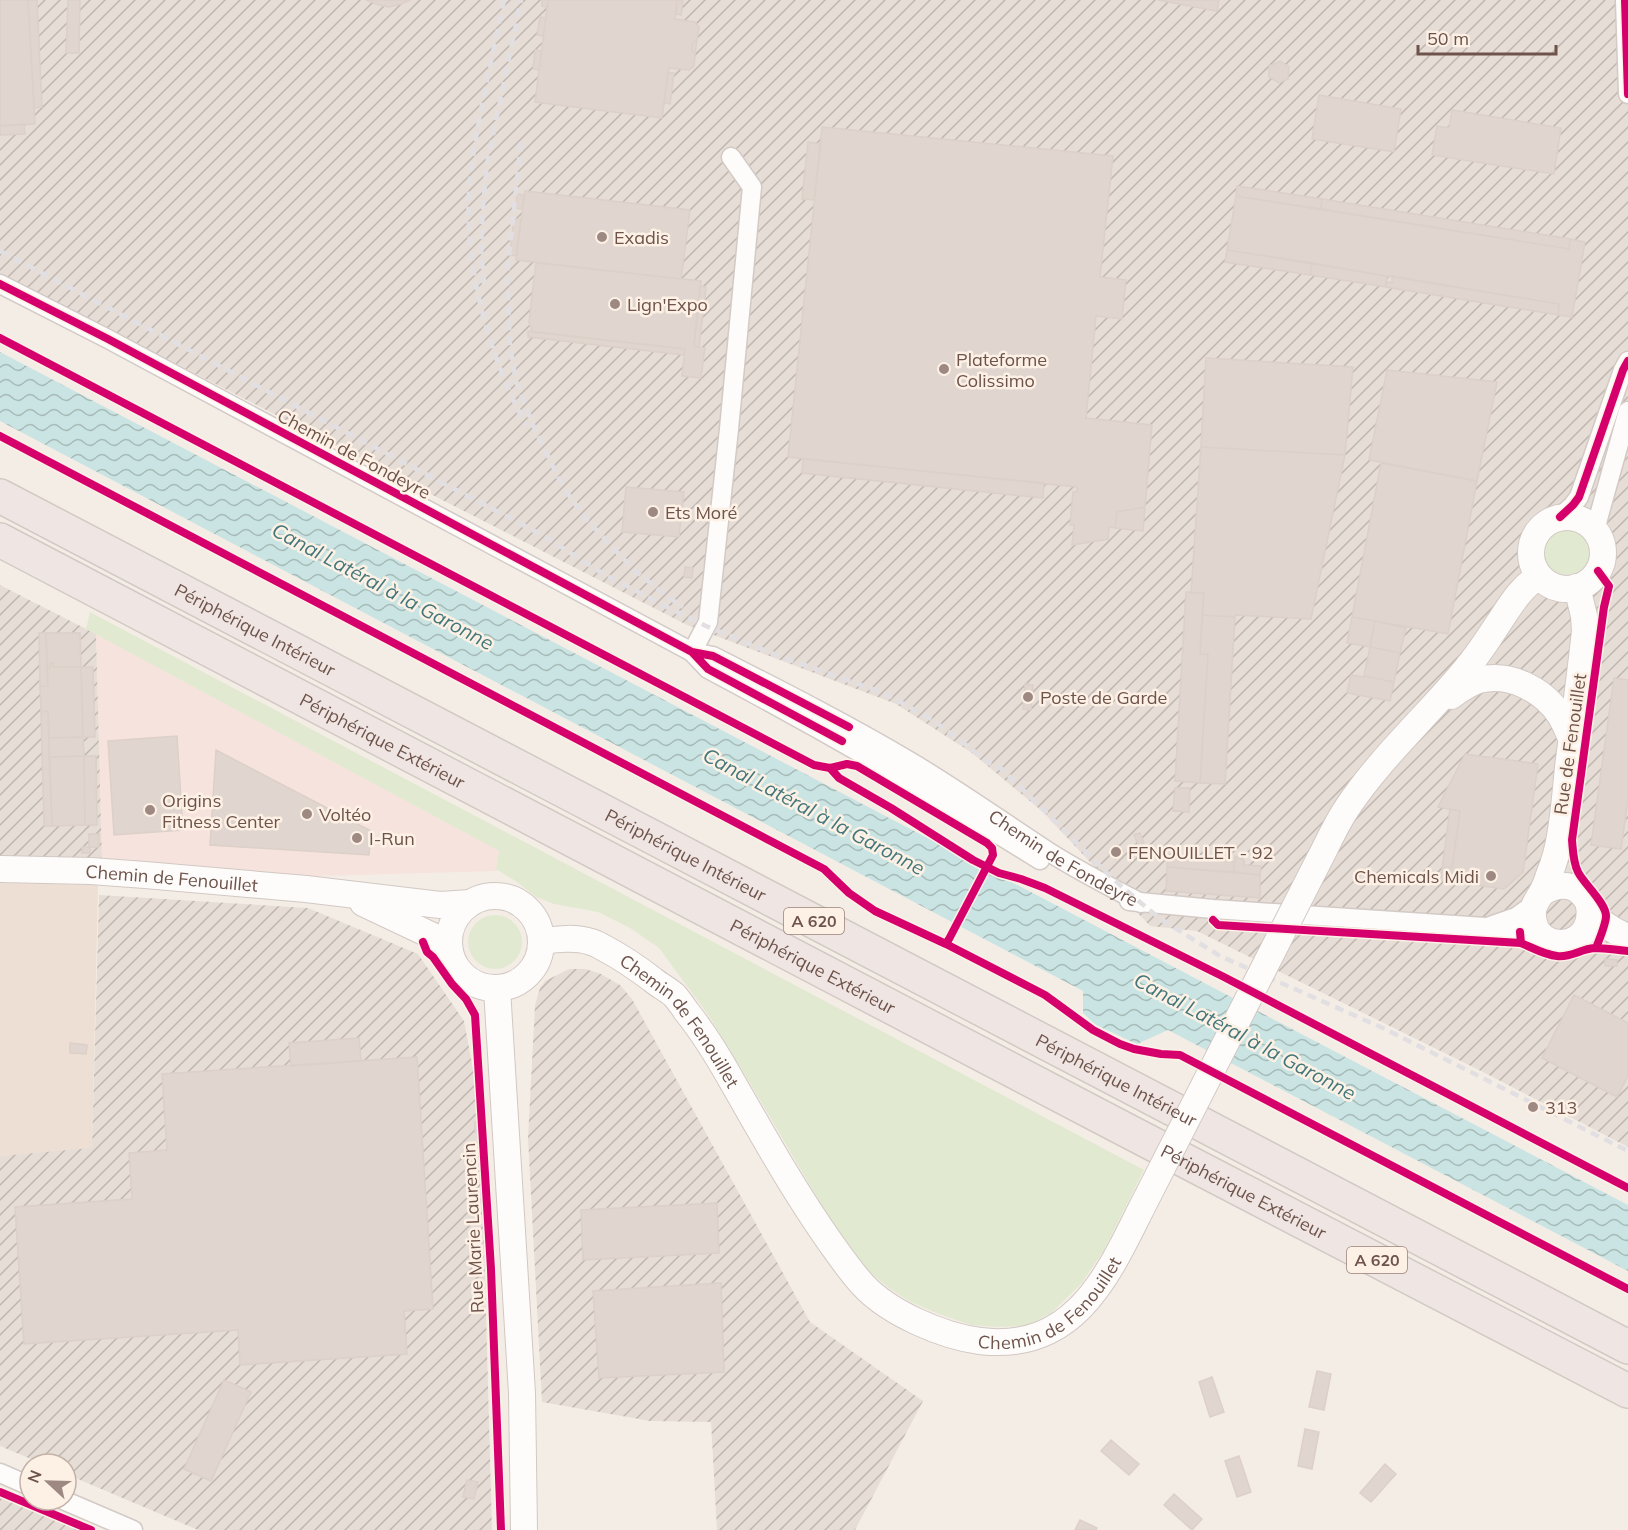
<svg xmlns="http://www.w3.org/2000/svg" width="1628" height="1530" font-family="Mulish,sans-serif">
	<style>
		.residential { fill: #eddfd3 }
		.commercial { fill: #f7e3dd }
		.industrial { fill: url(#industrial-furrows) }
		.grass { fill: #e2e9d1 }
		.water { fill: url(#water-waves) }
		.building { fill: #e0d5cf; stroke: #dcd0c9; stroke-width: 1.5 }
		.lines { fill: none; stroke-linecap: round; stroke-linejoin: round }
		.street-casing { stroke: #d3cac5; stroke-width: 21 }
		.secondary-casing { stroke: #d2c8c3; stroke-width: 28 }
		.highway-casing { stroke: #d3c9c4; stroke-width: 36 }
		.street { stroke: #fdfcfb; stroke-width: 18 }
		.secondary { stroke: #fdfcfb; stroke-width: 26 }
		.highway { stroke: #efe5e3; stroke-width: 33 }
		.rail { stroke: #e2dfe3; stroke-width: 4.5; stroke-dasharray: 9 6; stroke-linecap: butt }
		.secondary-bridge-casing { stroke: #d2c8c3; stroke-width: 28; stroke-linecap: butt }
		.secondary-bridge { stroke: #fdfcfb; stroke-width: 26 }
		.cycleway-casing { stroke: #fdf1e6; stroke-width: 11 }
		.cycleway { stroke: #d6006c; stroke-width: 8 }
		.poi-dot { fill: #9d8981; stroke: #fdf1e6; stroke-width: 2 }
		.labels { text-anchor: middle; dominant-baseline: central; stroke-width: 5; stroke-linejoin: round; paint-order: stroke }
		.shield { fill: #fdf1e6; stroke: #998279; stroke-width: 1.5 }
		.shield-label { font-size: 16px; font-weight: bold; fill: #6e534a }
		.poi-label { font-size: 18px; fill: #6e534a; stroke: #fdf1e6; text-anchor: start }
		.street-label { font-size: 18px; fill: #6e534a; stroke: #fdf1e6 }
		.water-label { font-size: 20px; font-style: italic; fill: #43777a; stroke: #fdf1e6 }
	</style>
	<defs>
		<pattern id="industrial-furrows" width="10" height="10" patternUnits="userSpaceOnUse" patternTransform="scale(1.5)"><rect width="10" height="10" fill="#e6ddd7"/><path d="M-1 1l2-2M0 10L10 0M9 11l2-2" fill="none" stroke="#bfb6b0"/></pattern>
		<pattern id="water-waves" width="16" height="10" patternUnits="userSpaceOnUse" patternTransform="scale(1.5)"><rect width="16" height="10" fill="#c9e4e2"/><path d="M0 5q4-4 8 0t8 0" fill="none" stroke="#a7bbb9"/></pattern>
	</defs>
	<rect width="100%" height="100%" fill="#f4ede6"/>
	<path class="residential" d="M0 883 98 885 92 1149 0 1156Z"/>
	<path class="commercial" d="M96 634 499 851 498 871 317 876 102 860Z"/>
	<path class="industrial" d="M0 0H1628V1147L1483 1072 1197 931 1150 926 1043 812 972 753 896 704 687 625 0 274Z
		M0 585 96 634 102 860 0 858Z
		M99 895 308 908 418 954 464 1021 477 1090 484 1242 492 1530H198L66 1474V1464H43L0 1446V1156L92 1148Z
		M569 969H585L599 973 620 985 632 999 810 1322 923 1401 855 1530H717L711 1422 650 1421 542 1402 528 1138 535 1005 540 988 545 981Z
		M0 1493 86 1530H0Z"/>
	<path class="grass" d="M1542 552a24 24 0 1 1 48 0a24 24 0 1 1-48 0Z
		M90 612 1144 1170 1104 1250 1081 1284 1051 1313 1026 1326 999 1327 971 1325 939 1314 911 1302 893 1291 861 1265 825 1211 750 1083 709 1016 659 948 630 928 598 912 554 904 536 897 517 882 496 869 499 851 86 629Z
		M468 942a27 27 0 1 1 54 0a27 27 0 1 1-54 0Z"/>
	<path class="water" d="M0 352 1628 1205V1271L1168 1030 1137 1044 1096 1025 1083 1013V991L0 421Z"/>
	<path class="building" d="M0 0H28L35 124 0 126Z
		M28 0H37L42 107 34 108Z
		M68 0H80L79 53H66Z
		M366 0H410L401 4 389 7 379 5Z
		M542 0H548V7L542 6Z
		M548 0H677L675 19 695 22 699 27 697 40 692 44V51L695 55 694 66 689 70 669 68 662 118 535 102Z
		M677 0H683L681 15 676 14Z
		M1158 0H1219L1217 11Z
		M540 17 546 18 543 36 537 35Z
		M697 40 695 55 692 51V44Z
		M535 50 542 51 539 70 533 69Z
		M1280 61 1289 67 1288 79 1279 83 1269 77V66Z
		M668 73H674L670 104 664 103Z
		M1319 95 1401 109 1394 152 1312 139Z
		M1452 110 1561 128 1554 174 1432 155 1437 126 1449 128Z
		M24 124 25 134 0 135V126Z
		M822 127 1113 156 1100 277 1126 280 1122 319 1096 316 1086 418 1152 425 1145 507 1117 512 1115 528 1109 527 1108 539 1072 545 1074 525H1070L1073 492H1077V487L788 457Z
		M808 142 821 144 814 200 802 199Z
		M1237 186 1322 199 1321 209 1236 196Z
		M525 191 690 210 681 279 516 260Z
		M517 194 524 195 522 209 516 208Z
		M1236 196 1569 249 1570 239 1585 242 1572 317 1558 315 1559 304 1227 250Z
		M1322 199 1570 239 1569 249 1321 209Z
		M514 219H521L516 256 510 255V252Z
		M1227 250 1312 263 1310 275 1225 262Z
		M536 263 701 281 694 346 705 348 701 378 682 376 685 349 532 332 529 322Z
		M1312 263 1387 276 1386 287 1310 275Z
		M1392 276 1559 304 1558 315 1386 287V282L1392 283Z
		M700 286 706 287 699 347 694 346Z
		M528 331 685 349 684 355 528 337Z
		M1206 358 1353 367 1345 455 1201 447Z
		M1387 370 1497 382 1477 481 1369 460Z
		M1201 447 1345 455 1311 619 1235 615V617L1202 615 1204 593H1191Z
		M803 459 1044 483 1043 498 802 473Z
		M1381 463 1477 481 1448 634 1352 617Z
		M626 487 684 492 679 537 622 532Z
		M1145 507 1143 531 1115 528 1117 512Z
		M685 567 693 568 692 578 684 577Z
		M1186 592 1204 593 1200 654H1208L1200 783 1175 781Z
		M1202 615 1235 617 1225 784 1200 783 1208 654H1200Z
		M1352 617 1375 621 1370 647 1347 643Z
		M1375 621 1406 628 1400 653 1370 647Z
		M39 633H46L48 686H40Z
		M46 633H80L81 667H53V663H50V668L47 667Z
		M1370 647 1400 653 1394 682 1364 676Z
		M50 663H53V667H81L83 737 49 738 48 711 41 712 40 686H48L47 667 50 668Z
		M81 667H93L95 737H83Z
		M1351 675 1364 677V676L1394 682 1390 701 1347 693Z
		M1614 678 1628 680V808L1627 807 1621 849 1591 845Z
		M1025 684 1033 685 1031 710 1023 709Z
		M48 711 52 826H44L41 712Z
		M177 736 183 830 114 835 108 741Z
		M83 737 84 756 49 757V738Z
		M216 750 371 831 369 855 210 845Z
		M1465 754 1538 764 1523 872 1504 889 1440 880 1442 869 1446 867 1452 868 1460 811 1438 807Z
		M84 756 85 825 52 826 49 757Z
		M84 756H96L97 825H85Z
		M1175 788H1190L1189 812 1173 811Z
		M1450 809 1460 811 1452 868 1446 867 1442 869Z
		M1140 833 1144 843 1139 846 1134 835Z
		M89 834H99V847H89Z
		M1118 845 1123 851 1115 859 1109 854Z
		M82 847H90V853H82Z
		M1235 856 1244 860V865L1261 866 1260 875 1234 872Z
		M1168 858 1234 862V872L1167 867Z
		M1167 867 1260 875V898L1166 891Z
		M1605 959 1617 960V966H1605Z
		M1574 995 1628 1023V1076L1617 1097 1542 1058Z
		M359 1038 361 1061 291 1066 289 1043Z
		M70 1043 87 1045 86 1054 70 1053Z
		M417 1057 433 1309 404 1311 407 1354 240 1365 238 1330 24 1344 15 1207 132 1199 129 1153 167 1150 162 1074Z
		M475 1122H481V1132H475Z
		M717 1203 719 1253 583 1260 581 1210Z
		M721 1283 724 1372 599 1378 593 1291Z
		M1317 1371 1331 1374 1324 1410 1309 1407Z
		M1212 1377 1224 1412 1210 1417 1199 1382Z
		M224 1380 251 1392 211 1481 184 1469Z
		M1305 1429 1319 1432 1312 1469 1298 1466Z
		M1111 1440 1139 1464 1129 1475 1101 1451Z
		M1239 1456 1251 1492 1237 1497 1225 1461Z
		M1385 1464 1396 1474 1371 1502 1360 1493Z
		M467 1480 478 1482 474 1499 463 1497Z
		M1174 1494 1202 1519 1192 1530 1164 1505Z
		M1080 1520 1097 1528 1096 1530H1075Z"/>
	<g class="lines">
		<defs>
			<g id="street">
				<path d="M1625 0 1628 94"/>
				<path id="s1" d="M0 284 108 339 692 652 713 656C780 690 847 724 911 762 958 790 1003 822 1049 852 1079 871 1110 887 1141 903"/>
				<path d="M1560 517 1573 505 1579 497 1623 370 1628 361"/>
				<path d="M1595 530 1628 411"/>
				<path d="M692 652 708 669C821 729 931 792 1040 860"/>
				<path d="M692 652 708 622 729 429 752 187 731 157"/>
				<path d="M1129 901 1213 909 1485 927 1530 933 1544 938"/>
				<path d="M1490 926 1516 917 1534 904"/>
				<path d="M0 1473 30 1486"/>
				<path d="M63 1500 133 1530"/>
			</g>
			<g id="secondary">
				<circle cx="1567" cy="553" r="36"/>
				<path d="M1577 587 1584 616 1585 631C1580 677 1574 722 1568 767 1566 790 1564 813 1560 836 1558 849 1554 863 1549 875 1547 881 1545 887 1542 892 1537 901 1532 906 1533 917 1536 956 1596 950 1589 906"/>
				<path d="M1451 696C1459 690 1470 683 1479 680 1510 672 1543 690 1560 715 1565 723 1568 732 1572 740"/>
				<path d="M1319 860C1328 843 1336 824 1347 808 1381 757 1427 716 1466 669 1478 655 1488 639 1498 624 1510 606 1520 588 1539 576"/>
				<path id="s2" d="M0 869 91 871 145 875 306 889 440 905 470 903"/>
				<path d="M1542 893C1555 884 1573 882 1584 896 1589 902 1591 910 1596 916 1604 926 1616 932 1627 937"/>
				<circle cx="495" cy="942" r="46"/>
				<path d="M363 903 439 939 450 952"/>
				<path id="s3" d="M542 941C558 939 576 937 591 942 596 943 600 946 604 948 623 958 636 967 653 980 660 986 669 990 675 996 679 1001 683 1006 686 1011 704 1033 719 1058 733 1083 764 1137 794 1191 830 1242 840 1256 851 1272 863 1285 889 1313 942 1336 980 1341 1071 1352 1105 1282 1139 1213"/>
				<path d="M497 989 522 1393 524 1530"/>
			</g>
			<g id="highway">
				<path id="s4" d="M0 496 1628 1347"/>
				<path id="s5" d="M0 540 1126 1130 1628 1391"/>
			</g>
		</defs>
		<use href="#street" class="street-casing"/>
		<use href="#secondary" class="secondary-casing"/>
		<use href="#highway" class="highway-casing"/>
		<use href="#street" class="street"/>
		<use href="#secondary" class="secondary"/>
		<use href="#highway" class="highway"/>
		<path class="rail" d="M504 0C492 59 477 119 470 179 462 260 488 355 526 425
			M521 142 507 275 510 347 516 381 533 425 563 487 586 519 634 570 668 597 683 607
			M0 251 544 536 602 573 667 607 706 626 776 655 884 693 933 720 991 764 1002 769 1111 877 1141 903 1162 920 1220 956 1383 1028 1628 1151
			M484 284 481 248 483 206 487 164 521 0"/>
		<defs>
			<path id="secondary-bridge" d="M1139 1213 1319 860"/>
		</defs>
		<use href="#secondary-bridge" class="secondary-bridge-casing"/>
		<use href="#secondary-bridge" class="secondary-bridge"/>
		<defs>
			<path id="cycleway" d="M1625 0 1628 94
				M0 284 108 339 692 652 713 656 849 727
				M0 338 814 765 830 768
				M0 436 824 869 849 893 875 911 946 944 1045 995 1093 1030 1120 1044 1134 1049 1161 1054 1180 1055 1628 1289
				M1560 517 1573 505 1579 497 1623 370 1628 361
				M692 652 708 669 842 741
				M1213 920 1218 925 1521 943 1520 932
				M423 942 427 952 433 957 452 984 466 999 475 1015 491 1269 501 1530
				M1521 943C1533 948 1545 955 1557 956 1570 958 1581 949 1594 948 1605 948 1617 950 1628 951
				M946 944 949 939 993 855 992 848 987 843 857 766 847 764 830 768 839 778 891 808 973 860 999 873 1021 879 1045 888 1224 977 1628 1188
				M1596 948C1599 940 1606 924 1606 916 1606 903 1584 884 1578 872 1573 862 1573 851 1572 840L1604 607 1609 586 1598 571
				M0 1492 91 1530"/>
		</defs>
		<use href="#cycleway" class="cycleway-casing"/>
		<use href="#cycleway" class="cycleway"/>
	</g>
	<g class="poi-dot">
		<circle cx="602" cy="237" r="6"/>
		<circle cx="615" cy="304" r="6"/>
		<circle cx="944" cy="369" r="6"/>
		<circle cx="653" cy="512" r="6"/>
		<circle cx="1028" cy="697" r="6"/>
		<circle cx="150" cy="810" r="6"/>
		<circle cx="307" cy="814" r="6"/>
		<circle cx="357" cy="838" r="6"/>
		<circle cx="1116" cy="852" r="6"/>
		<circle cx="1491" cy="876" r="6"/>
		<circle cx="1533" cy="1107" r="6"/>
	</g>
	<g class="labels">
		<g class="shield">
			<rect x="784" y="908" width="60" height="26" rx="4.5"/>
			<rect x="1347" y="1247" width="60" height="26" rx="4.5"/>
		</g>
		<g class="shield-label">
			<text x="814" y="921">A 620</text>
			<text x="1377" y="1260">A 620</text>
		</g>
		<g class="poi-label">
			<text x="614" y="237">Exadis</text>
			<text x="627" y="304">Lign'Expo</text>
			<text x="956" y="359">Plateforme<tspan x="956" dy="21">Colissimo</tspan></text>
			<text x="665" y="512">Ets Moré</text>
			<text x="1040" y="697">Poste de Garde</text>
			<text x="162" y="800">Origins<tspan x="162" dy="21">Fitness Center</tspan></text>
			<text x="319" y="814">Voltéo</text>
			<text x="369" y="838">I-Run</text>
			<text x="1128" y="852">FENOUILLET - 92</text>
			<text x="1479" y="876" text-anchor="end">Chemicals Midi</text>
			<text x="1545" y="1107">313</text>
		</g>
		<g class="street-label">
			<text transform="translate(354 454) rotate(28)">Chemin de Fondeyre</text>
			<text stroke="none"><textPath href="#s4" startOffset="288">Périphérique Intérieur</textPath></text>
			<text stroke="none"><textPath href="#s5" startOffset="432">Périphérique Extérieur</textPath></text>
			<text transform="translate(1570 744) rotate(-82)">Rue de Fenouillet</text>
			<text stroke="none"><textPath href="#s4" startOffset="774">Périphérique Intérieur</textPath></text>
			<text stroke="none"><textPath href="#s1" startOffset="1210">Chemin de Fondeyre</textPath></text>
			<text stroke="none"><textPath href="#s2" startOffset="172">Chemin de Fenouillet</textPath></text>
			<text stroke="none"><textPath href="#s5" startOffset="918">Périphérique Extérieur</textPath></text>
			<text stroke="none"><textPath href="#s3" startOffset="171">Chemin de Fenouillet</textPath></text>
			<text stroke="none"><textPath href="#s4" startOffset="1260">Périphérique Intérieur</textPath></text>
			<text stroke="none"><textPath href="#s5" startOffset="1404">Périphérique Extérieur</textPath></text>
			<text transform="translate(473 1228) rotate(-93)">Rue Marie Laurencin</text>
			<text stroke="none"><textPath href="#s3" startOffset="711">Chemin de Fenouillet</textPath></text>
		</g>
		<g class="water-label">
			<text transform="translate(383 586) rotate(28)">Canal Latéral à la Garonne</text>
			<text transform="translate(814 811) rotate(28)">Canal Latéral à la Garonne</text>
			<text transform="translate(1245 1036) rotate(28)">Canal Latéral à la Garonne</text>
		</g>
	</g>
	<g transform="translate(48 1482) rotate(292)"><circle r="28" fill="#fdf1e6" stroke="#c4b2a8" stroke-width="1.5"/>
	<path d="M0-4.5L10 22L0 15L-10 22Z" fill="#9d8981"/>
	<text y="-9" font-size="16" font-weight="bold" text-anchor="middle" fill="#6e534a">N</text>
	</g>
	<path d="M1418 45v9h138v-9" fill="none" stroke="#6e534a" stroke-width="3"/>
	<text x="1427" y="45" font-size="18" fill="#6e534a" stroke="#fdf1e6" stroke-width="4.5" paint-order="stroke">50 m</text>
</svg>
